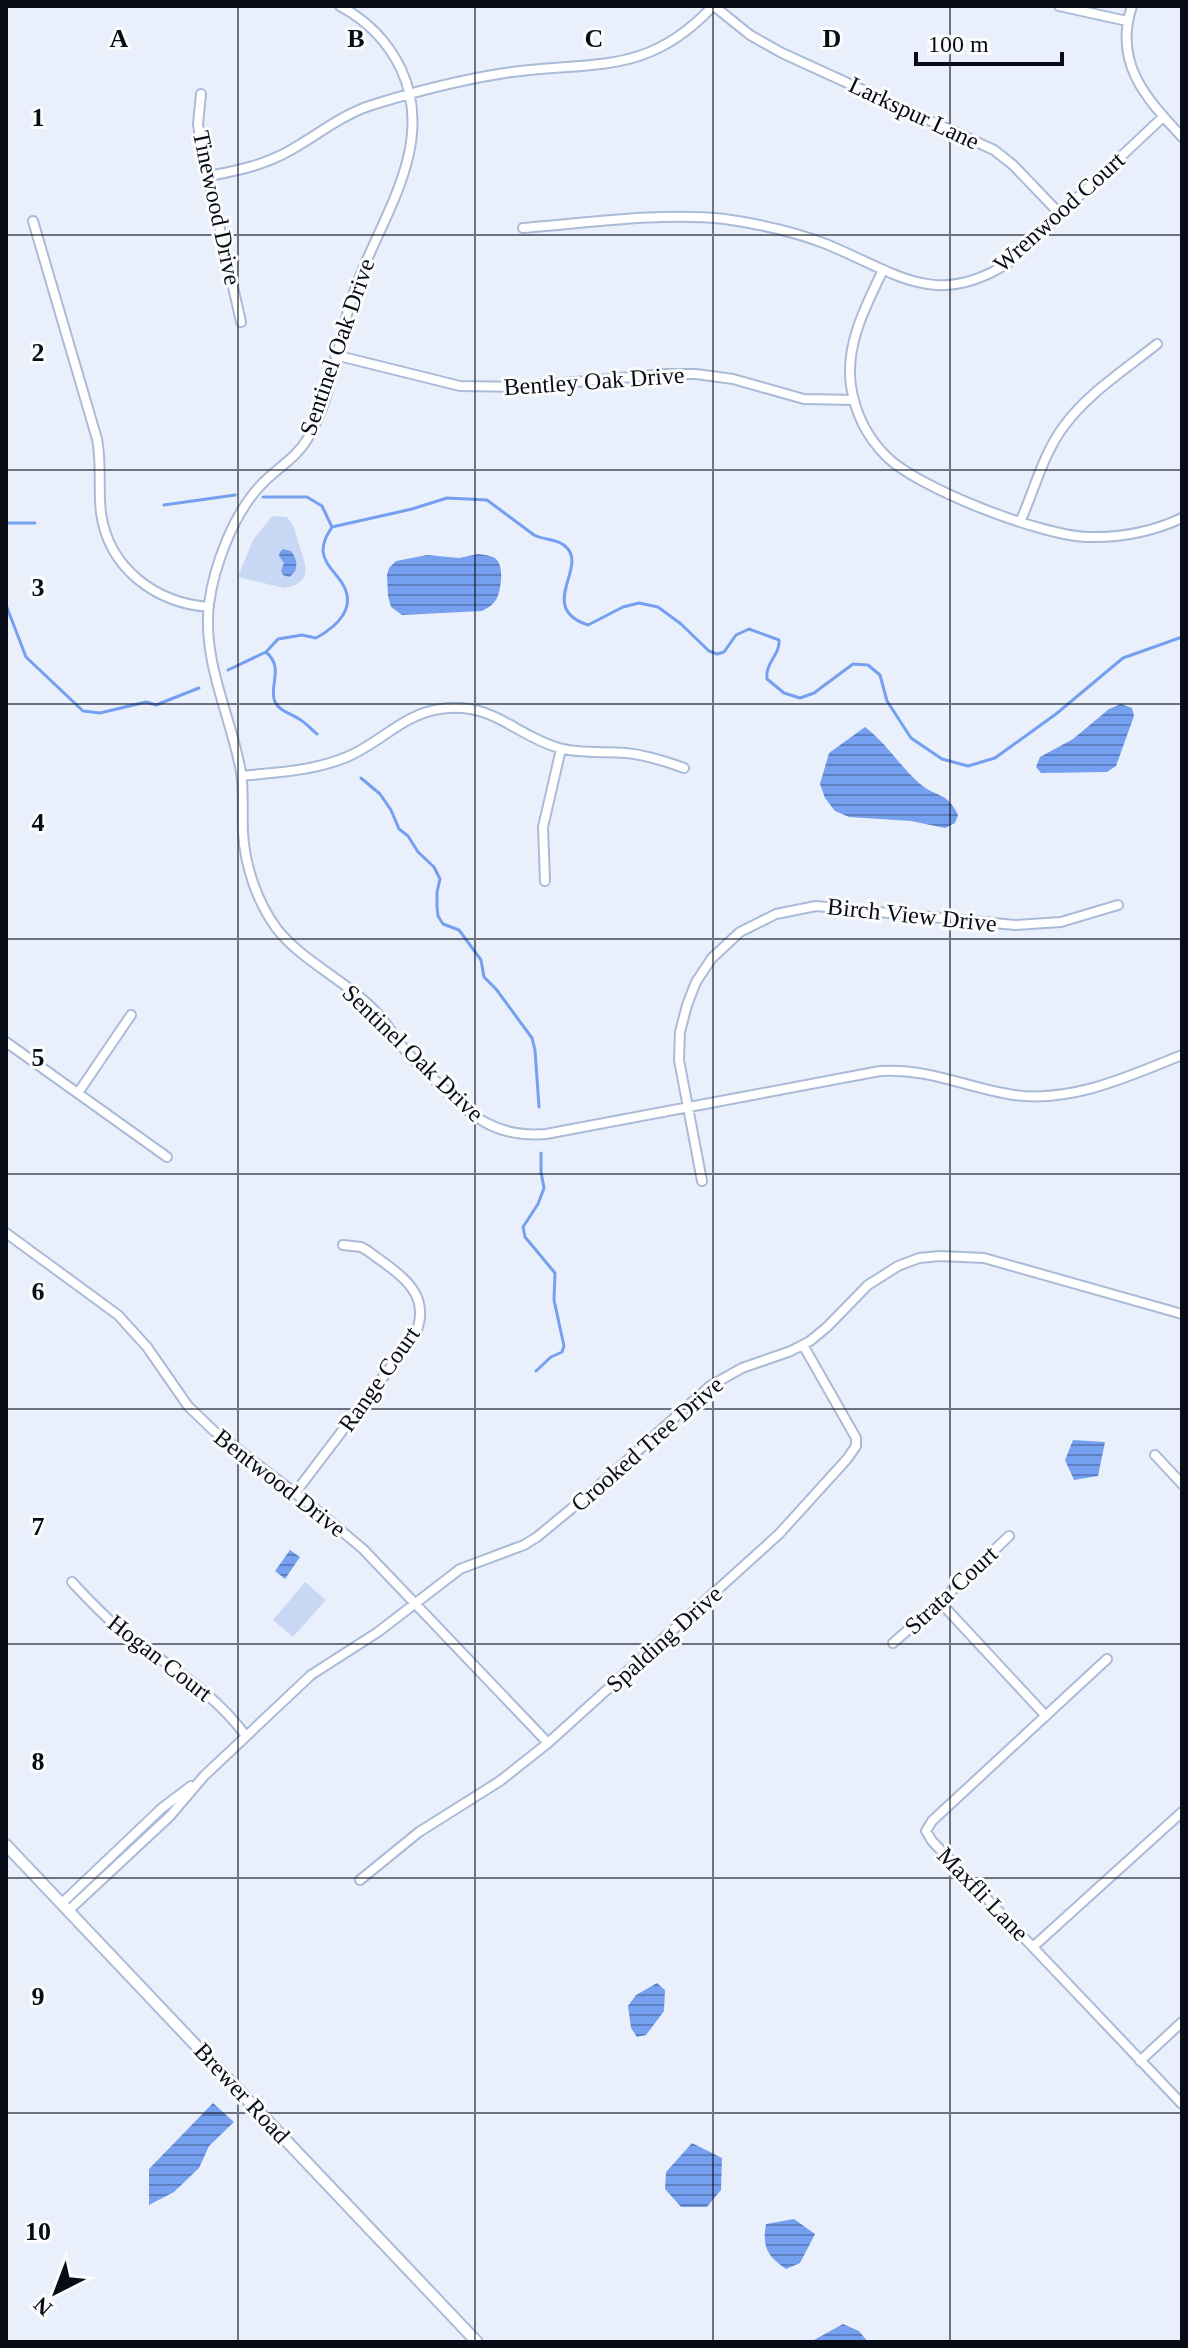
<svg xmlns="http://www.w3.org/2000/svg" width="1188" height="2348" font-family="Georgia,serif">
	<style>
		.pitch { fill: #c8d8f4 }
		.water { fill: url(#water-rules) }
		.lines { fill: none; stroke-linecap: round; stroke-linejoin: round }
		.stream { stroke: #759fef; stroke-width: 3 }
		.minor-casing { stroke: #aabbd8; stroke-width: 12 }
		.tertiary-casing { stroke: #aabbd8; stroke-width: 14 }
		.minor { stroke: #fff; stroke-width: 8 }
		.tertiary { stroke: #fff; stroke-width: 10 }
		.grid { fill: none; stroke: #070c16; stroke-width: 2; stroke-opacity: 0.55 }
		.labels { text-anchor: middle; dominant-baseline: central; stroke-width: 6; stroke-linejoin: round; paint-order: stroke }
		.street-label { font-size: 24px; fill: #070c16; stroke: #fcfcfc }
		.grid-label { font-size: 26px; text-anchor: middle; font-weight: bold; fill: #070c16; stroke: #fcfcfc; stroke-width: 6; stroke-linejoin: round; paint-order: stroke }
	</style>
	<defs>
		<pattern id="water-rules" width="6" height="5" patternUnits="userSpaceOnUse" patternTransform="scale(2)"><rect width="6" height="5" fill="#759fef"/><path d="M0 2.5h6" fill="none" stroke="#5e80c1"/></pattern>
	</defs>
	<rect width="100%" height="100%" fill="#e9f0fc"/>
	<path class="pitch" d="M272 516 287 517C296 528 294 529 298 541 303 561 318 582 284 588L238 577 253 540Z
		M305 1582 326 1600 293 1637 273 1620Z"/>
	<path class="water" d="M283 549 291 551C298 560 299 571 289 577L283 575 281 571 284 563 279 556 280 552Z
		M478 554C484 555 492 555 497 560 504 568 501 589 497 598 494 604 488 608 482 611L402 615 391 607 388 596 387 575 389 568 396 561 427 555 459 558Z
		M1121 704 1132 708 1134 716 1116 766 1107 772 1041 773 1036 767 1040 757 1073 739 1109 709Z
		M865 727C886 743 900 766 919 783 936 798 947 791 958 815L955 823 945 828 911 821 849 817 835 811 825 798 820 784 829 753Z
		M1073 1440 1105 1442 1098 1476 1074 1480 1065 1460Z
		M290 1550 300 1557 285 1579 275 1571Z
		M657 1983 665 1990 664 2011 646 2035 637 2037 631 2028 628 2006 636 1995Z
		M213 2103 234 2122 209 2146 199 2168 174 2192 149 2205V2169Z
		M692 2143 722 2158 721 2190 707 2207H681L665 2189 666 2172Z
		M794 2219 815 2234 800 2263 786 2269C767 2256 762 2247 766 2224Z
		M843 2324 859 2331 868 2342H814V2340Z"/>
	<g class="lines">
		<path class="stream" d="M263 497H307L322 506 332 527
			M164 505 235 495
			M6 523H35
			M6 605 26 657 83 711 100 713 146 702 156 705 199 688
			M266 652C285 668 268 687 275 702 280 712 293 714 302 721 307 724 312 730 317 734
			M228 670 266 652 278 639 302 635 316 638C336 627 358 608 342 583 336 573 324 564 323 551 323 541 327 535 332 527L412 509 447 498 487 500 534 535C546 541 559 538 568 549 585 570 538 608 588 625L623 607 639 603 658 607 681 624 709 651 717 654 724 652 736 635 749 629 779 640C780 656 765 662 767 679L784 693 800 698 814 693 853 664 868 665 880 675 887 701 911 738 942 759 968 766 995 758 1056 714 1123 658 1182 637
			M361 778 380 794 391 810 399 829 408 836 418 852 434 867 440 879 437 892V907L438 916 443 924 459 930 481 960 484 977 496 989 532 1038 535 1050 539 1107
			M536 1371 551 1357 562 1352 564 1346 554 1300 555 1273 525 1237 523 1227 538 1204 544 1188 541 1172V1153"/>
		<defs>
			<path id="minor" d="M340 6C366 20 388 42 401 69 438 148 377 222 353 295 337 341 333 396 308 438 296 459 275 469 260 486 233 515 214 566 209 604 202 662 231 716 241 772 244 791 242 813 243 833 245 866 257 902 277 929 304 963 346 980 376 1012 386 1022 393 1034 401 1045 412 1059 426 1072 439 1084 472 1117 496 1138 546 1134L880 1071C930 1068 967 1088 1014 1095 1073 1103 1129 1076 1182 1055
				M714 6 750 35 782 53 994 150 1013 165 1060 214
				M1059 6 1127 21
				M1132 6C1113 63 1146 98 1182 137
				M201 94 198 124 201 146 241 322
				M208 176C237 171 264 165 289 151 316 136 340 116 369 106 413 92 460 80 505 73 592 60 646 78 713 6
				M33 221 97 439C102 464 98 489 101 513 109 569 156 603 209 607
				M523 228C588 223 660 212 725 219 759 224 793 231 826 244 895 272 935 310 1008 263L1163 117
				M883 270C866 306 845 344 851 386 855 412 867 437 886 456 919 489 1040 535 1087 537 1121 538 1152 532 1182 518
				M335 355 460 386 518 387 666 374H696L733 379 804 399 854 400
				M1020 522C1034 491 1043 454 1064 426 1088 393 1126 369 1157 344
				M242 776C278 772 315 771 349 756 381 742 404 714 440 709 493 701 514 735 559 748 580 754 604 751 626 753 646 755 665 761 684 768
				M545 881 543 827 561 749
				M6 1042 167 1157
				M78 1093 131 1015
				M702 1181 679 1060 680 1032 687 1005 696 982 712 958 740 932 776 914 816 906 1015 925 1061 922 1118 905
				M6 1233 118 1315 147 1347 188 1406 214 1431 313 1507 363 1549 548 1743
				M1155 1455 1182 1484
				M295 1493 415 1335C434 1292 397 1273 368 1251L361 1247 343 1245
				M72 1582C89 1600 106 1619 126 1634 169 1667 214 1692 246 1736
				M940 1602 1045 1715
				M893 1643 940 1602 1009 1536
				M1107 1659 932 1821 926 1831 932 1841 1182 2104
				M360 1880 419 1832 500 1781 548 1743 779 1534 847 1459 856 1446V1438L803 1345
				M61 1904 162 1808 191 1786
				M68 1911 170 1816 204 1776 311 1675 378 1632 460 1569 524 1545 537 1537 594 1490 710 1386 742 1368 791 1351 810 1341 827 1327 868 1285 898 1266 919 1258 940 1256 984 1258 1182 1314
				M1034 1946 1182 1812
				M1140 2061 1182 2022"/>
			<path id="tertiary" d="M6 1845 477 2342"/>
		</defs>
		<use href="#minor" class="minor-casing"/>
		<use href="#tertiary" class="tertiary-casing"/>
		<use href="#minor" class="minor"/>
		<use href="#tertiary" class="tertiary"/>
	</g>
	<path class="grid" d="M238 6V2342M475 6V2342M713 6V2342M950 6V2342M6 235H1182M6 470H1182M6 704H1182M6 939H1182M6 1174H1182M6 1409H1182M6 1644H1182M6 1878H1182M6 2113H1182"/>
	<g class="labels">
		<g class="street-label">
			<text transform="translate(914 113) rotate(25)">Larkspur Lane</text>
			<text transform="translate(217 208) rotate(78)">Tinewood Drive</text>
			<text transform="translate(1059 212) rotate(-42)">Wrenwood Court</text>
			<text transform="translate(337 347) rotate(-71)">Sentinel Oak Drive</text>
			<text transform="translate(594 381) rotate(-4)">Bentley Oak Drive</text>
			<text transform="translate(912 915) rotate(6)">Birch View Drive</text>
			<text transform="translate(413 1053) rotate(44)">Sentinel Oak Drive</text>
			<text transform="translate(379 1379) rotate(-55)">Range Court</text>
			<text transform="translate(647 1444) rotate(-41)">Crooked Tree Drive</text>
			<text transform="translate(280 1483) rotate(38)">Bentwood Drive</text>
			<text transform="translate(951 1590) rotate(-43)">Strata Court</text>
			<text transform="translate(664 1639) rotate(-42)">Spalding Drive</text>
			<text transform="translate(160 1658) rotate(38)">Hogan Court</text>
			<text transform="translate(983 1894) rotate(46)">Maxfli Lane</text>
			<text transform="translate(242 2093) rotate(47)">Brewer Road</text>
		</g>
	</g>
	<g class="grid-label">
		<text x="119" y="47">A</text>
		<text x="356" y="47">B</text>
		<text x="594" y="47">C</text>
		<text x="832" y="47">D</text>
		<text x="38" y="126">1</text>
		<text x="38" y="361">2</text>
		<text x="38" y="596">3</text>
		<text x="38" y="831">4</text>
		<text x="38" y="1066">5</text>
		<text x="38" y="1300">6</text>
		<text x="38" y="1535">7</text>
		<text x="38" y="1770">8</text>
		<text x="38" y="2005">9</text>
		<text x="38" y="2240">10</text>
	</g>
	<rect width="1188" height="2348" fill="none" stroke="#070c16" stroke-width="16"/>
	<g transform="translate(56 2292) rotate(222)" stroke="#fcfcfc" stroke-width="6" paint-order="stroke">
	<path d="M0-6L14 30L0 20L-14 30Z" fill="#070c16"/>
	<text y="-12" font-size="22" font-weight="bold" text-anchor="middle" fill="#070c16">N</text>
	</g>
	<path d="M916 52v12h146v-12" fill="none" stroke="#070c16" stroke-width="4"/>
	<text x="928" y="52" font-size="24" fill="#070c16" stroke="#fcfcfc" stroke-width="6" paint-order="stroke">100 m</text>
</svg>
